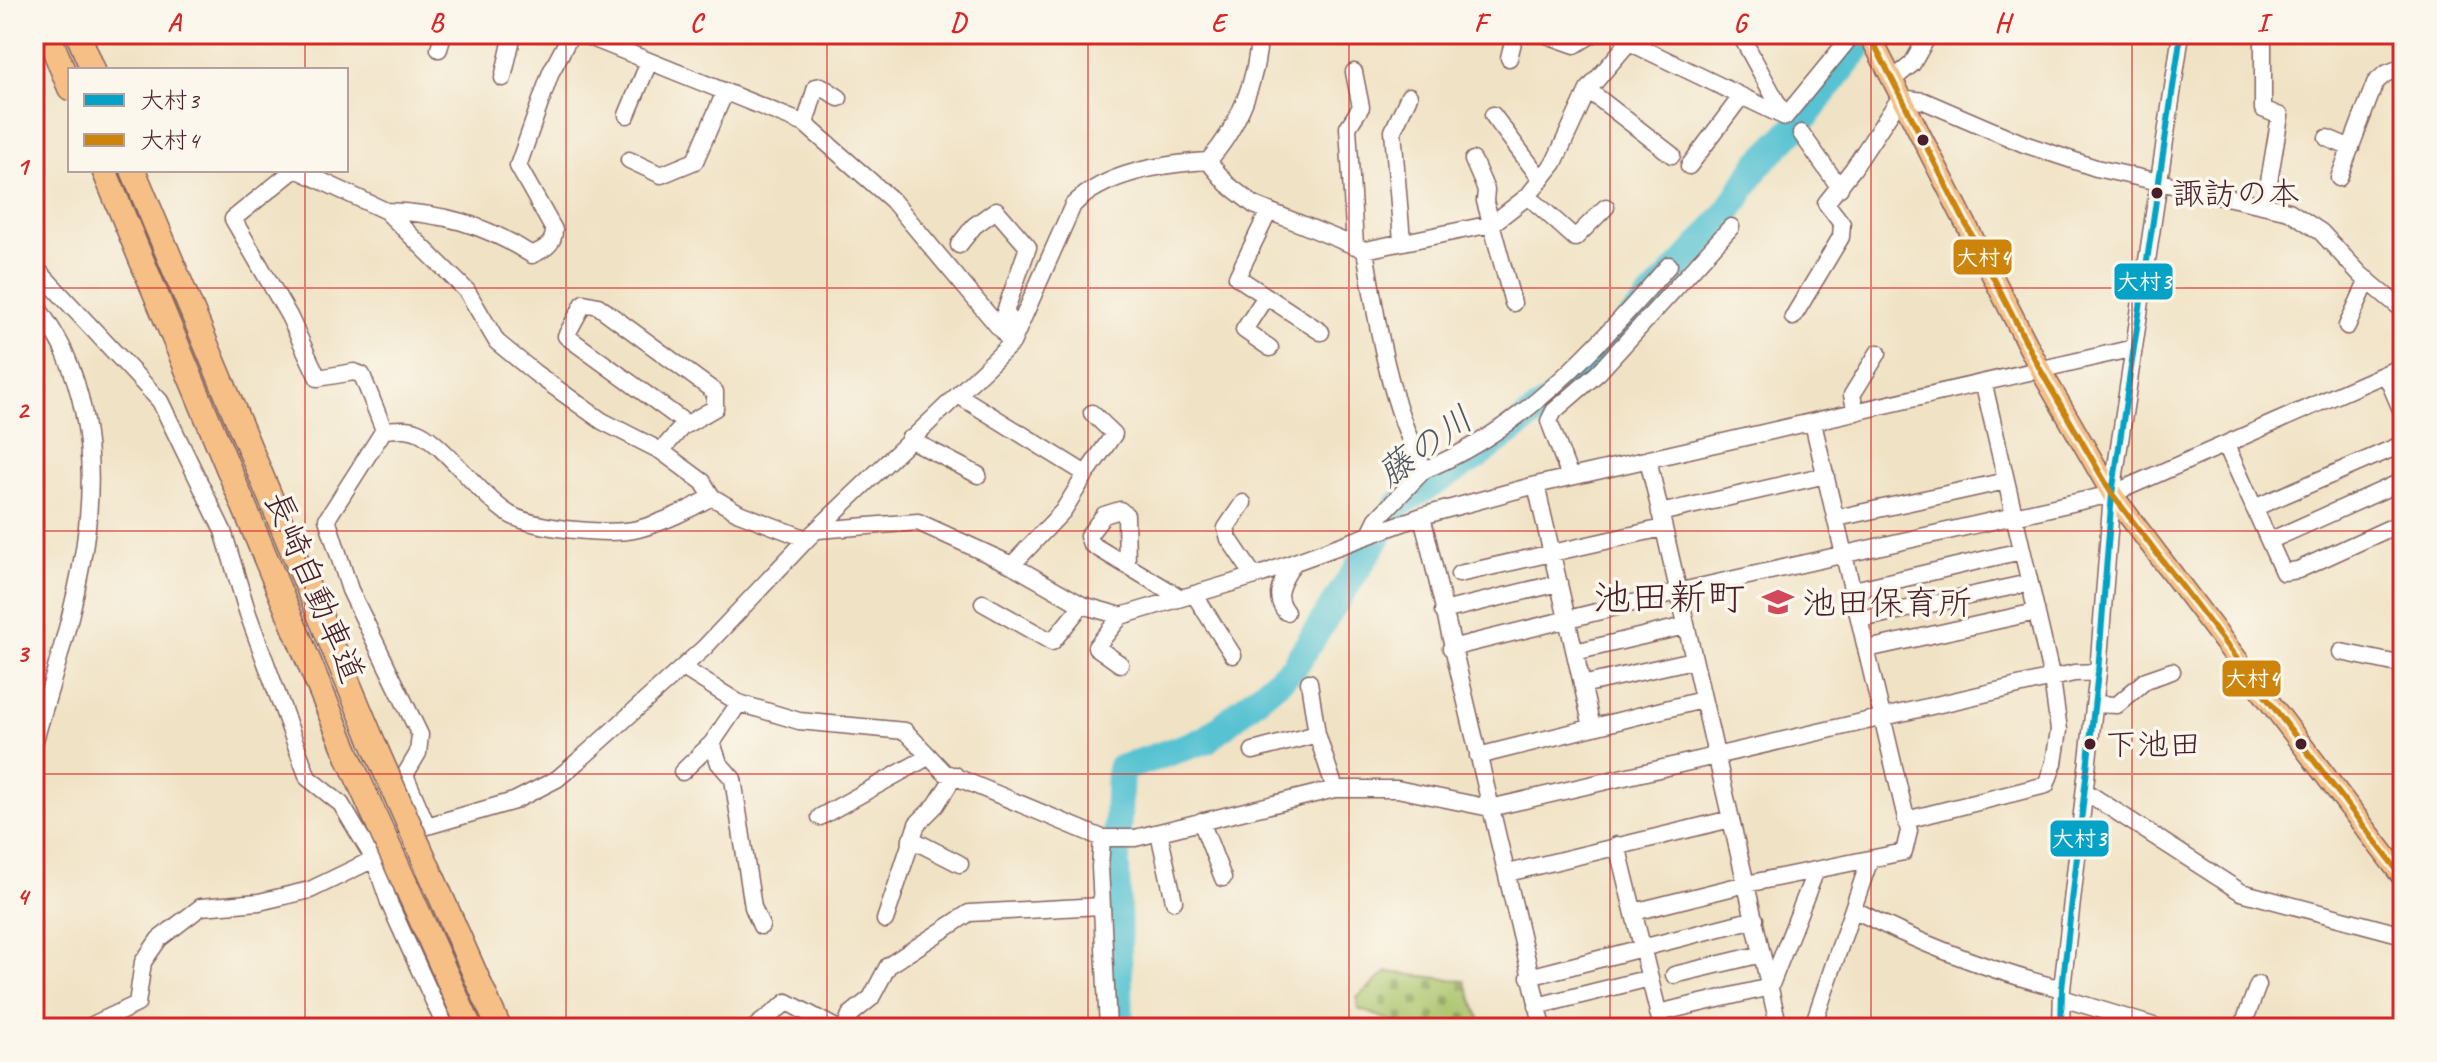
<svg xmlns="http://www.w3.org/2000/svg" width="2437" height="1062" font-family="Caveat,'Klee One',sans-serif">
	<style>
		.cemetery { fill: url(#cemetery-stones); stroke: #7a724c; stroke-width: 2 }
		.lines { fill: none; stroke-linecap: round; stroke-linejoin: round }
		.river { stroke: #57c2d2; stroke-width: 28 }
		.minor-casing { stroke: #846361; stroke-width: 19 }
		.major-casing { stroke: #846361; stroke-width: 23 }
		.highway-casing { stroke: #846361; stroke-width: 27 }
		.minor { stroke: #fff; stroke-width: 16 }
		.major { stroke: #f5bf86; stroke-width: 20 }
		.highway { stroke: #f5bf86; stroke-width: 24 }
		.highway-bridge-casing { stroke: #846361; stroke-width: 27; stroke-linecap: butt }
		.highway-bridge { stroke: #f5bf86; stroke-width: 24 }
		.bus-1-casing { stroke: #fbf7ec; stroke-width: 12 }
		.bus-2-casing { stroke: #fbf7ec; stroke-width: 12 }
		.bus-1 { stroke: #04a2c6; stroke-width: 6 }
		.bus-2 { stroke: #cc840b; stroke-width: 6 }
		.grid { fill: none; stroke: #d62828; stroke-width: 2; stroke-opacity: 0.55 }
		.bus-dot { fill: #4a1f2b; stroke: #fbf7ec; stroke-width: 3 }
		.labels { text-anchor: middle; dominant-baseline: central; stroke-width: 7; stroke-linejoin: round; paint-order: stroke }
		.bus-label { font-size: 32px; fill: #4a1f2b; stroke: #fbf7ec; text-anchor: start }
		.street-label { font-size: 34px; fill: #4a1f2b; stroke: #fbf7ec }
		.poi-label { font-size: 34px; fill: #4a1f2b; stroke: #fbf7ec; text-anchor: start }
		.water-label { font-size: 36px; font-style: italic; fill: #4f5865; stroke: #fbf7ec }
		.quarter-label { font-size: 38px; fill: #4a1f2b; stroke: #fbf7ec }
		.line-badge { stroke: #fbf7ec; stroke-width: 3 }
		.badge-label { font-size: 22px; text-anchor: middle; font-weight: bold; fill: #fff }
		.neatline { fill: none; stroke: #d62828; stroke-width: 3 }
		.grid-label { font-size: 26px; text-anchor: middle; font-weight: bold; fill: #d62828 }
	</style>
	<defs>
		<pattern id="cemetery-stones" width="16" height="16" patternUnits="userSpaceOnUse" patternTransform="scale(2)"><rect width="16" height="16" fill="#aac56c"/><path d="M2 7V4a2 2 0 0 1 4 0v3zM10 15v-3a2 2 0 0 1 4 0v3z" fill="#8c9f59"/></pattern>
	</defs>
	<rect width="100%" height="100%" fill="#fbf7ec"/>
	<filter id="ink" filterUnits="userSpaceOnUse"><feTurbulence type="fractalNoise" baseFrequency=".0125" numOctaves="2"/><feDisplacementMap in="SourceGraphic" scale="16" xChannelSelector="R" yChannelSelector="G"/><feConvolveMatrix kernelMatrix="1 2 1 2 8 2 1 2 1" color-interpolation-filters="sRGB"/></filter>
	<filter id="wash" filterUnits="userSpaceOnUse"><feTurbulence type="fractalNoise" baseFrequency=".006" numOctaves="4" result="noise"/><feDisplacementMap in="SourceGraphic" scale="32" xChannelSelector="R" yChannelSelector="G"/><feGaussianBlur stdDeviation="1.8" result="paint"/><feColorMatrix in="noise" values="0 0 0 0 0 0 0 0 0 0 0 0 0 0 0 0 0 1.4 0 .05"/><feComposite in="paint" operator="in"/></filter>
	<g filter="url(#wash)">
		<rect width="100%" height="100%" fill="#f0e2c4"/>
		<path class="cemetery" d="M1387 972 1465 981 1483 1028H1402L1400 1024 1358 1009 1357 998Z"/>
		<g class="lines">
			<path class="river" d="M1120 1028 1116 863 1120 769 1206 740 1293 668 1399 504 1477 456 1566 390 1693 253 1728 212 1757 166 1801 122 1869 34"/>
		</g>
	</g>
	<g filter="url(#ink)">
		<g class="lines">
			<defs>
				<path id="minor" d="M582 34 805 124 892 200 1012 343
					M1544 34 1575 45 1593 34
					M1621 34 1629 42 1785 117
					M1740 34 1785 117
					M2263 34V109L2280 116 2265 205
					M439 49 443 34
					M1509 58 1515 34
					M1354 72 1361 107 1348 127 1355 246
					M503 78 513 34
					M1891 81 1912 64 1929 34
					M1588 90 1672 155
					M627 115 649 62
					M1493 115 1540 178
					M1785 117 1853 34
					M805 124 816 87 821 86 839 98
					M1801 133 1840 188
					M2327 138 2351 148
					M629 160 661 175 695 161 725 92
					M1473 160 1486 190 1485 201 1513 303
					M1208 161C1238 129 1258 78 1259 34
					M1689 166 1740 98
					M294 170 233 219 289 316 318 378 354 372 362 375 384 430
					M298 170 386 211 467 291 497 342 535 373 602 421 661 451 703 482 712 497 739 513 807 539
					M2339 178 2375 83 2385 74 2403 67
					M1528 196 1575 238 1606 207
					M386 211C443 213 484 224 532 255 544 249 554 245 554 230L518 166 551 72 571 34
					M1269 211 1237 277 1321 332
					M1402 241 1393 131 1409 96
					M959 245 974 226 996 210 1028 247 1005 312 1018 330
					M1365 250C1377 324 1389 403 1424 470L1377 519 1370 533
					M34 266 160 401 223 531 248 614 308 778 341 804 374 859 390 905 446 1028
					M1266 296 1244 330 1270 348
					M34 301C44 318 57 335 65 353 121 482 70 617 34 744
					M1793 317 1841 237 1842 224 1826 203 1853 169 1900 98 1924 101 2024 144 2096 168 2289 211 2321 232 2361 275 2403 310
					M2347 326 2368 280
					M2386 374 2403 414
					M958 395 1086 474 1063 511 1012 565
					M1856 412 1852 395 1878 353
					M384 430 327 519 350 590 420 735 418 753 405 775 427 826
					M384 430C396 429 409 427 420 433 444 445 479 494 506 512 529 529 610 536 638 529 665 522 688 510 712 497
					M909 439 978 475
					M2226 445 2283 572 2298 570 2403 522
					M661 451 682 427 715 408V392L598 306 584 303 566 336 687 424
					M1648 459 1779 1028
					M1424 470C1525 430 1599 344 1669 265
					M1086 474 1114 434 1092 413
					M1570 477 1549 421 1554 411 1598 373 1731 227
					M1536 485 1592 727
					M1243 503 1226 528 1229 539 1254 576
					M2254 508 2403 444
					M1660 513 1826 475
					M1422 516 1543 1028
					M1837 518 2006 481
					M818 530 918 522 1012 565 1082 605 1121 616 1262 574 1422 516 1536 485 2134 348
					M2269 541 2403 481
					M1127 565 1126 515 1120 510 1104 515 1088 536 1091 544 1181 598
					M1459 574 1663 528
					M1854 590 2021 551
					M1194 594 1233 655
					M983 603 1052 642 1082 605
					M1443 611 1559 583
					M1286 612C1271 594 1284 580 1294 562
					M1861 619 2029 583
					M1451 648 1677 592 2112 494 2403 366
					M1867 649 2036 612
					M1575 652 1685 626
					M2341 652 2403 665
					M1120 664 1096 647 1121 616
					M683 668 739 703 799 721 905 731 944 772 1102 838H1135L1335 789H1397L1490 808 2074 673 2098 672
					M1309 682 1317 734 1335 789
					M1582 685 1693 660
					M739 703 712 743 719 763 733 779 753 907 761 926
					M2095 704 2117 705 2146 680 2172 671
					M1253 751 1317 734
					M1478 756 1702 700
					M682 772 712 743
					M2086 792 2241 892 2403 935
					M820 817 928 757
					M1906 820 2046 785 2054 763 2059 730 2052 679 1984 385
					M1201 821 1223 878
					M1159 833 1174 901
					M1102 838 1100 867 1108 1028
					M911 839 960 864
					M1617 845 1662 1028
					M1508 873 1731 819
					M1855 910C1922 945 1988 970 2062 989
					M1634 912 1746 884 1904 852 1909 831 1813 423
					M885 920 917 824 936 805 955 775
					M1674 975 1762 954
					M1529 977 1755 919
					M2062 998 2160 1028
					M1537 1006 1650 978
					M1658 1013 1770 987 1816 870
					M86 1028 137 1004 143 962 159 939 201 907 259 902 310 890 374 859 427 826 514 801 557 779 584 756 704 648 807 539 1012 343 1073 205C1106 172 1163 164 1208 161L1227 184 1254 205 1365 250 1492 224 1528 196 1554 163 1588 90 1629 42
					M754 1028 787 1002 836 1028
					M845 1028 850 1015 871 998 888 966 969 913 1101 906
					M1812 1028 1870 859
					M2061 1028 2062 989 2098 672 2112 494 2181 34
					M2242 1028 2258 985"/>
				<path id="major" d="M1869 34 2041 371 2112 494 2403 878"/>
				<path id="highway" d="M48 34 70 88
					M78 34 93 70
					M104 170 351 763
					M133 170 377 752"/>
			</defs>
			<use href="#minor" class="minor-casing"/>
			<use href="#major" class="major-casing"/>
			<use href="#highway" class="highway-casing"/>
			<use href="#minor" class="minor"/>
			<use href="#major" class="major"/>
			<use href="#highway" class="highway"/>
			<defs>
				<path id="highway-bridge" d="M377 752 499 1028
					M351 763 470 1028"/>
			</defs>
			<use href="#highway-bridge" class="highway-bridge-casing"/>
			<use href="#highway-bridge" class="highway-bridge"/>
			<defs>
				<path id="bus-1" d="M2061 1028 2062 989 2098 672 2112 494 2181 34"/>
				<path id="bus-2" d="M1869 34 2041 371 2112 494 2403 878"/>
			</defs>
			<use href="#bus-1" class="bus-1-casing"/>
			<use href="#bus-2" class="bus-2-casing"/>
			<use href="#bus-1" class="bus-1"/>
			<use href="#bus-2" class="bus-2"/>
		</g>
	</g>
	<path class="grid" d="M305 34V70M566 34V1028M827 34V1028M1088 34V1028M1349 34V1028M1610 34V1028M1871 34V1028M2132 34V1028M305 170V1028M34 288H2403M34 531H2403M34 774H2403"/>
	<defs>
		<symbol id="school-bare" viewBox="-9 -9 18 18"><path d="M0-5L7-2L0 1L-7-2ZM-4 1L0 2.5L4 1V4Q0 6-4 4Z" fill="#d1495b" stroke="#fbf7ec" stroke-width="2.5" paint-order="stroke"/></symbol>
	</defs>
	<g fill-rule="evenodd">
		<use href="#school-bare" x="1756" y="580" width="44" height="44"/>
	</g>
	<g class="bus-dot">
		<circle cx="1923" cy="140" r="7"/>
		<circle cx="2157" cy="193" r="7"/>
		<circle cx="2090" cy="744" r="7"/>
		<circle cx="2301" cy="744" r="7"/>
	</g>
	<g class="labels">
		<g class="bus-label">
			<text x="2172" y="193">諏訪の本</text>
			<text x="2105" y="744">下池田</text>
		</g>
		<g class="street-label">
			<text transform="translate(315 587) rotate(67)">長崎自動車道</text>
		</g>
		<g class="poi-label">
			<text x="1802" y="602">池田保育所</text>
		</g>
		<g class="water-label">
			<text transform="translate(1425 446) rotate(-36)">藤の川</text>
		</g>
		<g class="quarter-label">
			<text x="1669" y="597">池田新町</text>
		</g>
	</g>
	<g class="line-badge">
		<rect x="1952" y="238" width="61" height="38" rx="8" fill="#cc840b"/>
		<rect x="2113" y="262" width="61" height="39" rx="8" fill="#04a2c6"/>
		<rect x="2221" y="659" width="61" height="39" rx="8" fill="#cc840b"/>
		<rect x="2049" y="819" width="61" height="39" rx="8" fill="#04a2c6"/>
	</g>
	<g class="badge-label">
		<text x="1983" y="265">大村4</text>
		<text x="2144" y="289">大村3</text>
		<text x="2252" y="686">大村4</text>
		<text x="2079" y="846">大村3</text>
	</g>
	<rect width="2437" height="1062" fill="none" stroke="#fbf7ec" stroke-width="88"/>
	<rect x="68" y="68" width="280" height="104" fill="#fbf7ec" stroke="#b4a19f" stroke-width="2"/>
	<rect x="84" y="94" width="40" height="12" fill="#04a2c6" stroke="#b4a19f" stroke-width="2"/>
	<text x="140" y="108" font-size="24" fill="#4a1f2b">大村3</text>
	<rect x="84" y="134" width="40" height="12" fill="#cc840b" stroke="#b4a19f" stroke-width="2"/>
	<text x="140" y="148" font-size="24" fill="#4a1f2b">大村4</text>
	<rect x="44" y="44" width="2349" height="974" class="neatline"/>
	<g class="grid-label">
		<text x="174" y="31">A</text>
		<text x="436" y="31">B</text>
		<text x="696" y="31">C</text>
		<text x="958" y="31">D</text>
		<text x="1218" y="31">E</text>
		<text x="1480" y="31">F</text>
		<text x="1740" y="31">G</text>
		<text x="2002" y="31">H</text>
		<text x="2262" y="31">I</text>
		<text x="22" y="175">1</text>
		<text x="22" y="418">2</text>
		<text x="22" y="662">3</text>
		<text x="22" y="905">4</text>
	</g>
</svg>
